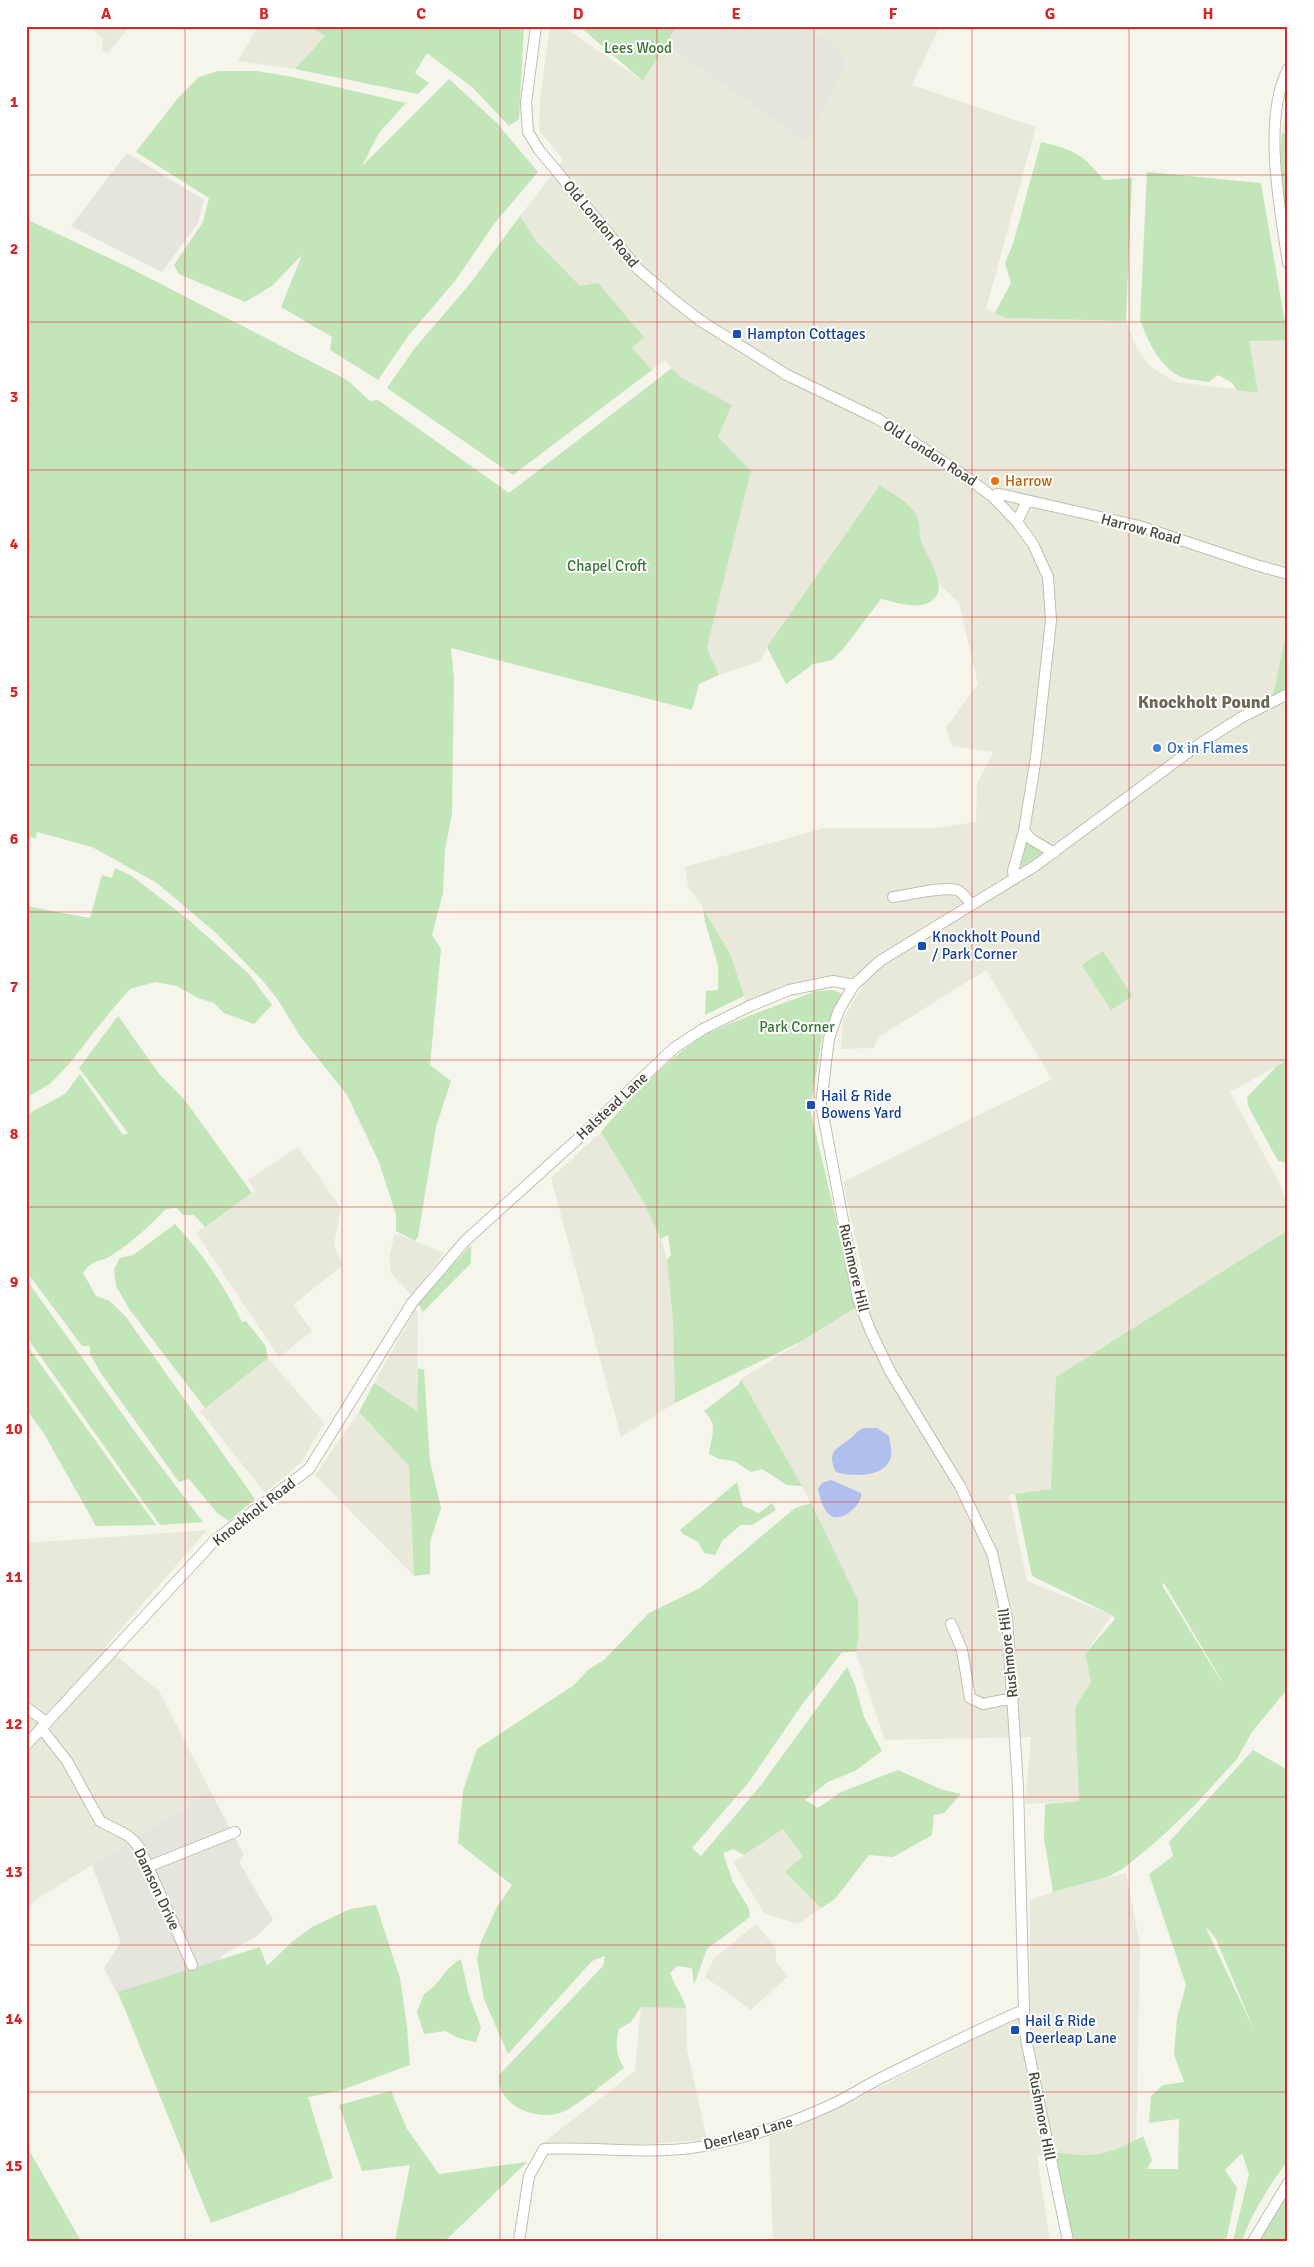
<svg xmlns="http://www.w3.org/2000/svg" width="1314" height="2267" font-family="Signika,sans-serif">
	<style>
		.residential { fill: #e8e8db }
		.industrial { fill: #e5e4dd }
		.green { fill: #c3e5ba; fill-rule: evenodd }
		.water { fill: #b0bfeb }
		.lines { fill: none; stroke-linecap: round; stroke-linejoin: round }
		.minor-casing { stroke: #c0bfb0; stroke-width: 12 }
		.minor { stroke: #fff; stroke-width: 10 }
		.grid { fill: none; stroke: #d62828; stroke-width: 1; stroke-opacity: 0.55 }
		.transit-dot { fill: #1a4fb4; stroke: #fff; stroke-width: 2 }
		.food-dot { fill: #e8710a; stroke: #fff; stroke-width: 2 }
		.shop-dot { fill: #3f7fe0; stroke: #fff; stroke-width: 2 }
		.labels { text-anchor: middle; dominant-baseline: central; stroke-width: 4; stroke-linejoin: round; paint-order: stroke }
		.park-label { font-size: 15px; fill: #367632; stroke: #fff }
		.street-label { font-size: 15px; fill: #49483a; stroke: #fff }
		.transit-label { font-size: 15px; fill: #164399; stroke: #fff; text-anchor: start }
		.food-label { font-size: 15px; fill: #c56008; stroke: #fff; text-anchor: start }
		.shop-label { font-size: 15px; fill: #366cbe; stroke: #fff; text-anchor: start }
		.quarter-label { font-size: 18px; font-weight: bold; fill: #6b6953; stroke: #fff }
		.neatline { fill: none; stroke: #d62828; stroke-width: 2 }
		.grid-label { font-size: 16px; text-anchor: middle; font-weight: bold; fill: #d62828 }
	</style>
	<rect width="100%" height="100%" fill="#f5f5ec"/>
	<path class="residential" d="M89 26H130L108 53 102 50 103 39Z
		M258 26H310L325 36 295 69 238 61Z
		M550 26H562L643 81 665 45 806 142 827 39 807 26H940L912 85 1036 127 986 309 1007 318 1126 321 1138 350 1151 367 1176 382 1258 392 1248 340H1288V1060L1230 1092 1282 1188 1288 1213V1230L1056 1377 1052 1489 1009 1495 1027 1581 1112 1615 1085 1654 1091 1682 1075 1707 1082 1801 1025 1804 1031 1737 885 1740 856 1652 859 1633 858 1600 805 1492 741 1379 869 1300 843 1182 1052 1079 986 970 877 1038 874 1048 841 1049 843 1019 862 987 853 978 826 976 787 984 746 1003 731 956 705 911 688 887 685 867 824 828H937L976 822 977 784 993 752 952 746 946 728 978 684 959 603 939 584 921 539 917 516 767 647 761 661 719 675 707 648 751 471 718 437 732 405 680 377 665 360 652 370 632 348 643 337 580 286 536 241 520 216 563 160 539 130 540 98Z
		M1288 99V134L1282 133Z
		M601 1132 643 1201 659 1232 667 1259 673 1321 675 1403 621 1437 551 1178Z
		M298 1147 341 1208 334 1244 343 1265 293 1305 312 1331 279 1357 196 1233 255 1191 248 1180Z
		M395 1233 444 1253 412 1296 391 1273 389 1257Z
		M416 1308 418 1316 417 1411 374 1383Z
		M268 1358 324 1423 302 1462 265 1493 200 1411Z
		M359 1412 409 1466 414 1576 315 1475Z
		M207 1530 105 1647 159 1691 211 1792 37 1899 26 1910V1543Z
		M783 1829 803 1856 786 1873 821 1908 798 1924 764 1913 733 1862Z
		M1126 1873 1140 1945 1136 2168 1037 2155 1050 2241H773L769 2137 832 2111 1030 2011V1900L1053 1892Z
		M756 1924 776 1948V1962L788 1976 751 2010 705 1977 715 1957Z
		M641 2006 686 2008 687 2049 707 2140 632 2145 569 2142 542 2144 635 2071Z"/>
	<path class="industrial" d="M677 26H807L827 39 846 61 806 142 665 45Z
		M127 153 204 200 198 223 162 272 71 226Z
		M211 1792 244 1855 239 1862 273 1920 256 1937 222 1955 221 1969 132 2022 104 1968 121 1942 92 1865Z"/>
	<path class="green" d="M310 26H524L519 119 509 126 473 88 427 53 415 73 429 83 418 94 295 69 325 36Z
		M579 26H677L643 81Z
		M218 71H257L293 77 406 103 379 133 362 166 449 79 497 123 538 172 494 224 455 281 408 336 378 380 330 350 332 337 281 307 302 255 272 286 245 302 179 274 174 265 203 222 209 198 136 152 178 98 199 77Z
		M1282 133 1288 134V222C1283 192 1278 163 1282 133Z
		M1041 142C1075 150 1081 153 1104 180L1132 178 1126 321 1006 318 995 313 1011 283 1005 263 1013 244Z
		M1147 172 1261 183 1288 340 1249 341 1258 393 1237 390 1231 382 1218 375 1209 382C1198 380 1183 380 1174 373 1157 361 1147 339 1140 320Z
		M520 216 536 241 580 286 598 283 644 337 632 348 652 370 513 475 387 388 415 348 469 285Z
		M26 219 126 266 347 380 370 401 378 400 509 493 672 368 680 377 732 405 718 437 751 471 707 648 719 675 699 684 692 710 451 648 454 680 452 814 445 850 443 893 432 935 441 949 430 1065 451 1081 436 1127 418 1237 415 1241 396 1231V1215L379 1162 347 1095 300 1036 278 1000 263 981 217 934 157 883 92 847 37 832 36 838 26 837Z
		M880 485C893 494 907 501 916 514 920 521 919 532 921 540 926 556 952 590 930 602 916 610 895 602 881 599L844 648 832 660 813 664 786 684 767 647Z
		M1288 626V687L1273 695Z
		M1027 840 1046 851 1024 866 1020 865V857Z
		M115 868 132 876 189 920 249 974 272 1005 254 1024 224 1013 214 1003 198 998 177 986 155 982 130 989 110 1012 69 1064 50 1084 26 1098V906L90 918 102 875 112 878Z
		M703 908 731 956 744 996 705 1015 706 991 718 990V965L705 922Z
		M1103 951 1132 996 1111 1010 1082 965Z
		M833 990 843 994 823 1033 810 1109 857 1307 802 1341 675 1403 673 1321 667 1260 671 1255 668 1235 661 1239 643 1201 601 1132C622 1106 677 1049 707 1034 742 1017 780 1005 816 991Z
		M118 1016 160 1075 184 1099 252 1193 205 1227 194 1215H183L177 1208 166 1209C150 1226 132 1242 112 1255 99 1264 94 1257 83 1273L96 1296 110 1301 126 1317 255 1499 229 1521 218 1514 189 1479 179 1482 102 1375 90 1354V1346H82L26 1271V1115L65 1094 80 1074 123 1135 128 1133 79 1068Z
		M1288 1060V1163L1278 1161 1248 1106 1247 1097 1277 1066Z
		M175 1224C202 1252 225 1287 242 1322L246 1321 265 1345 268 1358 205 1408 130 1310 116 1286 114 1269 120 1258 133 1255Z
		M1288 1230V1688L1252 1732 1237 1759 1195 1805 1158 1840 1124 1868 1108 1877 1053 1892 1044 1838 1045 1804 1079 1801 1075 1707 1091 1682 1085 1654 1115 1619 1112 1615 1032 1576 1015 1494 1051 1489 1056 1377ZM1164 1583 1222 1681H1221L1162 1585Z
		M471 1245V1263L423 1312 418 1303Z
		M26 1279 138 1436 203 1522 160 1525 26 1336Z
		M26 1344 156 1525 96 1526 43 1432 26 1409Z
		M418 1368 424 1370 430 1461 441 1508 430 1542V1574L414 1576 409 1466 359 1412 374 1383 417 1411Z
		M741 1379 802 1486 787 1485 762 1469 751 1472 734 1461 719 1459 709 1454C711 1436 719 1425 704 1411L738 1385Z
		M737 1482 743 1506 759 1513 772 1503 776 1510 752 1525H741L723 1540 715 1555 704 1553 698 1542 683 1534 680 1530Z
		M811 1503 858 1600 859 1633 856 1652H842L801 1706 749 1782 692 1848 701 1856 761 1785 847 1667 855 1685 864 1717 882 1751 855 1771 828 1782 805 1800 818 1808 841 1792 898 1770 943 1790 961 1794 944 1813 934 1815 932 1835 893 1857 869 1855 835 1899 821 1908 785 1872 803 1856 783 1829 744 1855 733 1849 723 1853 733 1882 749 1909 750 1917 707 1949 694 1985 692 1968 677 1966 670 1973C675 1986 682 1995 686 2008L641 2007 631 2022 619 2029C615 2045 616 2054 624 2068 608 2080 582 2102 565 2111 540 2123 496 2107 499 2075L603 1966 605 1956 592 1961 508 2054 484 1999 477 1959 480 1944 497 1907 512 1885 458 1843 463 1791 477 1749 574 1685 589 1669 604 1660 649 1613 700 1588 795 1508Z
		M1253 1750 1288 1770V2160C1270 2185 1252 2212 1242 2241H1233L1249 2174 1242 2153 1225 2170 1237 2188 1226 2241H1071L1053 2152C1093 2158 1107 2156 1143 2136L1152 2160 1147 2169H1178L1179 2119 1149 2123 1151 2096 1163 2085 1184 2082 1174 2054 1177 2018 1186 1985 1149 1874 1173 1856 1169 1842ZM1207 1928 1216 1939 1255 2032 1206 1928Z
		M376 1905 400 1978 407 2027 410 2065 339 2091 308 2097 333 2178 211 2223 118 1992 260 1947 267 1966 293 1941 312 1927 350 1909Z
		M461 1959 469 1995 481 2027 476 2042 458 2038 445 2031 424 2034 417 2012 424 1994C441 1984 442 1970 461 1959Z
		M391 2091 407 2129 439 2174 527 2162 445 2241H395L410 2165 362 2171 339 2105Z
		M26 2145 81 2241H26Z
		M1288 2192V2241H1260L1261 2237Z"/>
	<path class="water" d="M864 1428H877L889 1436C890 1443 892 1449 891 1456 887 1478 852 1477 836 1472 826 1451 837 1449 851 1438 856 1434 858 1430 864 1428Z
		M831 1480 861 1493C863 1505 840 1524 830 1515 823 1510 820 1497 818 1489L822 1483Z"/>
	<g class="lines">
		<defs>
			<path id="minor" d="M536 26 526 103 528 132 539 150 638 269 675 301 701 321 787 375 878 419 962 474 993 497 1017 522 1033 544 1048 577 1051 620 1036 757 1024 831 1013 871 1014 879
				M1288 69C1262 119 1280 209 1288 263
				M993 497 997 494 1004 495 1139 526 1256 565 1288 574
				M1017 522 1027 501
				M1024 831 1031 839 1054 853
				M893 897C910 895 941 886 957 890 963 892 967 900 971 904
				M951 1624 962 1650 970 1698 983 1704 1013 1698
				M26 1707 46 1722
				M41 1728 67 1761 100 1821 127 1835 134 1841 140 1849 192 1965
				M26 1745 215 1540 309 1469 412 1303 465 1241 581 1136 674 1048 703 1029 750 1006 789 990 833 981 854 985
				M147 1867 235 1832
				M519 2241 529 2176 544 2149C600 2146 659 2157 714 2144 755 2135 795 2122 833 2104 850 2096 866 2085 883 2077 930 2054 976 2030 1024 2010
				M1068 2241 1026 2039 1024 2010 1018 1787 1007 1618 992 1553 960 1486 891 1373 871 1332 858 1299 821 1104 829 1038 839 1010 854 985 880 961 1035 866 1198 745 1242 717 1288 694
				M1253 2241 1288 2183"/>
		</defs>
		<use href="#minor" class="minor-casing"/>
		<use href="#minor" class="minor"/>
	</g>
	<path class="grid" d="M185 26V2241M342 26V2241M500 26V2241M657 26V2241M814 26V2241M972 26V2241M1129 26V2241M26 175H1288M26 322H1288M26 470H1288M26 617H1288M26 765H1288M26 912H1288M26 1060H1288M26 1207H1288M26 1355H1288M26 1502H1288M26 1650H1288M26 1797H1288M26 1945H1288M26 2092H1288"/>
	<g class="transit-dot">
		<rect x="732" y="329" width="10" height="10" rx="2.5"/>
		<rect x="917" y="941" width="10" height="10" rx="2.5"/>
		<rect x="806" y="1100" width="10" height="10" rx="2.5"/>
		<rect x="1010" y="2025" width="10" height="10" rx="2.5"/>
	</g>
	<circle class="food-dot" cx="995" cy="481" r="5"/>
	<circle class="shop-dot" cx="1157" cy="748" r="5"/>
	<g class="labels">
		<g class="park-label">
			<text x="638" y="48">Lees Wood</text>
			<text x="607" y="566">Chapel Croft</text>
			<text x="797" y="1027">Park Corner</text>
		</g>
		<g class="street-label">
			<text transform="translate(601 224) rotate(50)">Old London Road</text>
			<text transform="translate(930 453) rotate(33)">Old London Road</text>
			<text transform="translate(1141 529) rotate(15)">Harrow Road</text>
			<text transform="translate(612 1106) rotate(-43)">Halstead Lane</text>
			<text transform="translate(854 1268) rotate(77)">Rushmore Hill</text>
			<text transform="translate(254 1512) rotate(-38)">Knockholt Road</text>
			<text transform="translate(1008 1653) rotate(-96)">Rushmore Hill</text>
			<text transform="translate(157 1889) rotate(65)">Damson Drive</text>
			<text transform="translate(1042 2116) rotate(79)">Rushmore Hill</text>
			<text transform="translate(748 2133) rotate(-15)">Deerleap Lane</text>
		</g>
		<g class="transit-label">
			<text x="747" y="334">Hampton Cottages</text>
			<text x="932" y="937">Knockholt Pound<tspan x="932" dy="17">/ Park Corner</tspan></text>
			<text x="821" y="1096">Hail &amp; Ride<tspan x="821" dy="17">Bowens Yard</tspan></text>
			<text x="1025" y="2021">Hail &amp; Ride<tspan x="1025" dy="17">Deerleap Lane</tspan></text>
		</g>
		<g class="food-label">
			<text x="1005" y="481">Harrow</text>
		</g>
		<g class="shop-label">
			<text x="1167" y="748">Ox in Flames</text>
		</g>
		<g class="quarter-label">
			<text x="1204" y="702">Knockholt Pound</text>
		</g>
	</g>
	<rect width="1314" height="2267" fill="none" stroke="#ffffff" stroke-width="55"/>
	<rect x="28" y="28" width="1258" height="2212" class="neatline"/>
	<g class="grid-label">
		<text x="106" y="19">A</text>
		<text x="264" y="19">B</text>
		<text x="421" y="19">C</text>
		<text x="578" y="19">D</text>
		<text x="736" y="19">E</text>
		<text x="893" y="19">F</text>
		<text x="1050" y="19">G</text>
		<text x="1208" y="19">H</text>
		<text x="14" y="107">1</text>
		<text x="14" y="254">2</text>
		<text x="14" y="402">3</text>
		<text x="14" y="549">4</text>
		<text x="14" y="697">5</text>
		<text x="14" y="844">6</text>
		<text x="14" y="992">7</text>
		<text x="14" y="1139">8</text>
		<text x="14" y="1287">9</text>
		<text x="14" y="1434">10</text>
		<text x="14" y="1582">11</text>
		<text x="14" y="1729">12</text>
		<text x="14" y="1877">13</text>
		<text x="14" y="2024">14</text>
		<text x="14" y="2171">15</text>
	</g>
</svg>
